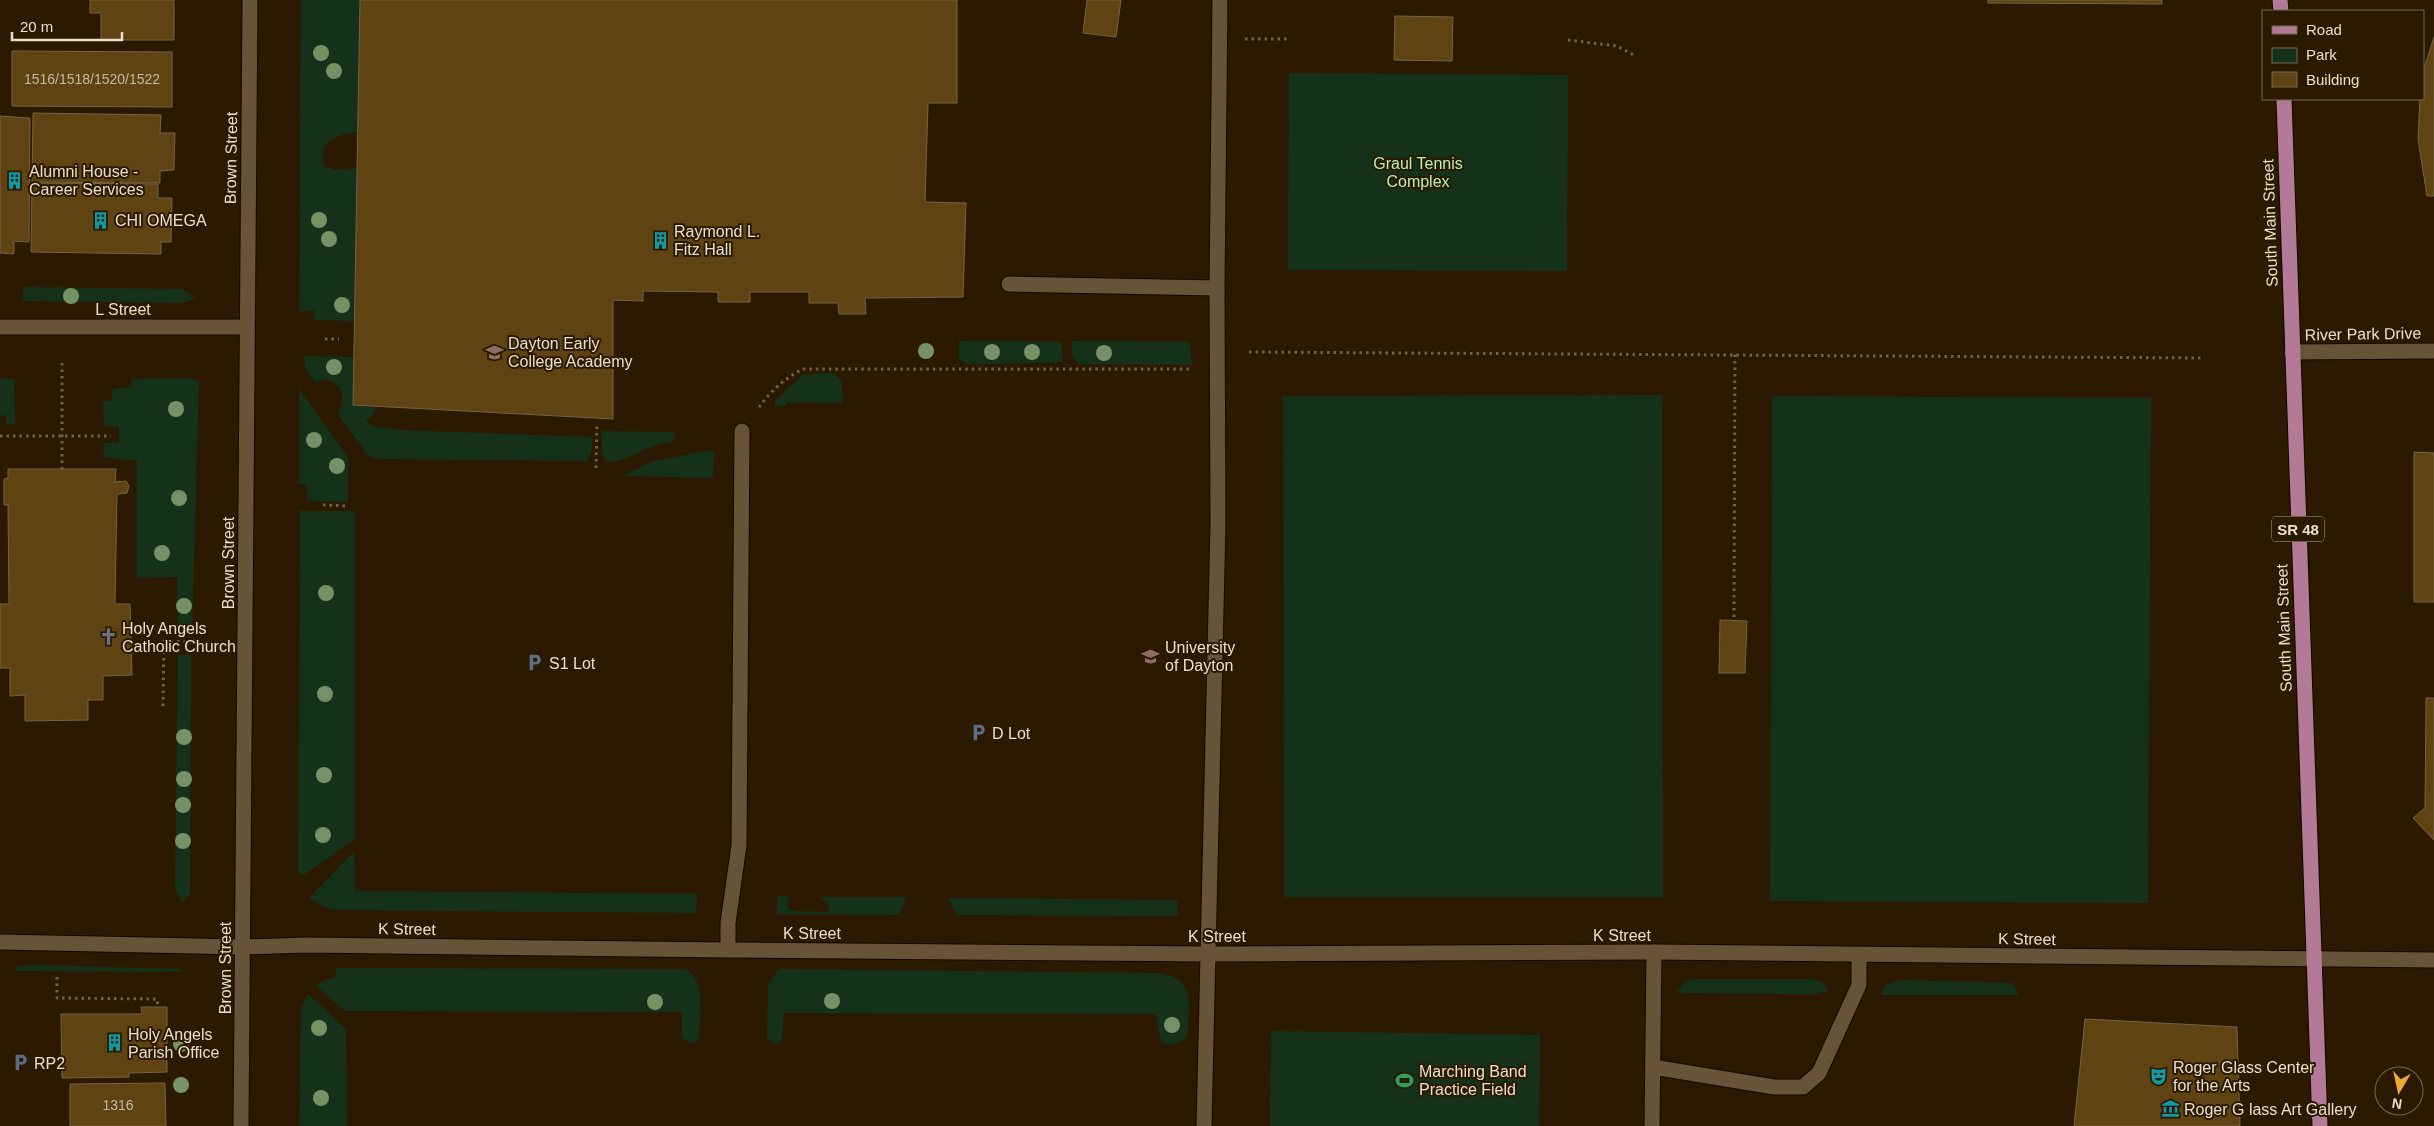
<svg xmlns="http://www.w3.org/2000/svg" width="2434" height="1126" font-family="Helvetica,sans-serif">
	<style>
		.green { fill: #163119 }
		.building { fill: #5f4313; stroke: #766346 }
		.lines { fill: none; stroke-linecap: round; stroke-linejoin: round }
		.lane-casing { stroke: #130500; stroke-width: 17 }
		.street-casing { stroke: #130500; stroke-width: 17 }
		.secondary-casing { stroke: #130500; stroke-width: 17 }
		.primary-casing { stroke: #130500; stroke-width: 17 }
		.path { stroke: #70614b; stroke-width: 3; stroke-dasharray: 2.5 4; stroke-linecap: butt }
		.lane { stroke: #675438; stroke-width: 15 }
		.street { stroke: #675438; stroke-width: 15 }
		.secondary { stroke: #675438; stroke-width: 15 }
		.primary { stroke: #b37a97; stroke-width: 15 }
		.tree { fill: #769165 }
		.labels { text-anchor: middle; dominant-baseline: central; stroke-width: 4; stroke-linejoin: round; paint-order: stroke }
		.number-label { font-size: 14px; fill: #c7b8a0 }
		.shield { fill: #2b1a00; stroke: #b1a491; stroke-width: 1 }
		.shield-label { font-size: 15px; font-weight: bold; fill: #eadfcf }
		.street-label { font-size: 16px; fill: #eadfcf; stroke: #2b1a00 }
		.park-label { font-size: 16px; fill: #b3f3b7; stroke: #2b1a00 }
		.poi-label { font-size: 16px; fill: #eadfcf; stroke: #2b1a00; text-anchor: start }
	</style>
	<rect width="100%" height="100%" fill="#2b1a00"/>
	<path class="green" d="M301 0H360L358 132C335 134 319 141 324 166L335 170 357 168 354 321 315 320 314 310 299 312Z
		M1289 73 1568 75 1567 271 1288 270Z
		M23 287 182 289 193 296 194 299 183 303 23 301Z
		M959 341 1061 342 1063 360 1057 363 967 364 959 359Z
		M1072 341 1190 342 1192 365 1080 364C1071 359 1072 351 1072 341Z
		M304 356 354 357 353 404 376 407 371 417 366 420 372 426 397 430 591 437C593 446 592 453 587 461L379 459 370 457 338 415C346 397 344 385 325 379L316 383 305 369Z
		M833 373 841 380 843 403 786 402V406H775V400L803 375Z
		M0 378 14 379 15 424 6 425V416L0 415Z
		M187 378 199 381 192 633 178 632 177 577 137 578V461L103 457 104 443H119V427L104 426 103 401H111L113 389 131 387V379Z
		M299 389 348 457V502L307 501V484H299Z
		M1662 395 1663 897H1284L1283 396Z
		M1772 396 2151 398 2148 903 1770 901Z
		M601 431 675 432 673 441C664 443 654 445 646 449 632 455 624 462 608 462L603 457Z
		M714 450 713 478 623 476 653 461Z
		M300 511H355V839L304 875 299 874 298 868Z
		M178 655H191L190 894 182 903 175 889Z
		M354 852 355 891 697 894 696 913 337 910 326 908 309 898Z
		M777 896 789 897 788 909 794 911 829 912 828 901 821 900V897H906L901 913 897 915 777 914Z
		M948 898 1177 900 1178 916 957 915Z
		M30 965 181 969V972L15 971 18 967Z
		M336 968 684 969C708 978 699 1016 699 1037L695 1043H690L682 1038V1012L345 1011 316 986 322 981 335 978Z
		M779 969 1158 973C1163 974 1169 975 1174 977 1195 985 1189 1021 1186 1038 1159 1056 1159 1034 1156 1014L784 1013 782 1038 779 1043 774 1044 767 1037 768 984Z
		M1694 979H1812L1822 982 1828 991 1815 994 1681 993 1677 990 1688 980Z
		M1901 980 2013 983 2018 995H1881L1885 985Z
		M308 994 346 1029 347 1126H299L301 1013 302 1005Z
		M1271 1031 1540 1035 1539 1126H1270Z"/>
	<path class="building" d="M90 0H174V40H101V13H90Z
		M360 0H957V103H928L925 202 966 203 963 297 865 298 866 314H839L838 303H809V292H750V302H718V292L643 291V301L613 300V419L353 405Z
		M1087 0H1121L1116 37 1083 33Z
		M1988 0H2162V4L1988 3Z
		M1395 16 1453 17 1452 61 1394 60Z
		M2434 37V196H2427L2418 139 2420 99H2423V72Z
		M12 51 172 52V107L12 106Z
		M33 113 161 115 160 133H175L174 170 160 171V183L32 182Z
		M0 116 30 118 29 242 14 241V254L0 253Z
		M32 183 158 184V198H172L171 242H161V254L31 252Z
		M2414 452 2434 453V602H2414Z
		M8 469H116L115 482 126 481 129 486 127 493 117 494 115 604H130L132 675 103 676V700H88V720L25 721V695L10 696V668H0V604H9L8 505H4V479L8 478Z
		M1720 620 1747 621 1745 673H1719Z
		M2426 698H2434V840L2413 818 2425 808Z
		M141 1007H167V1072L129 1073V1077L62 1078 61 1014H142Z
		M2085 1019 2237 1027 2240 1126H2074Z
		M165 1083 166 1126H70V1084Z"/>
	<g class="lines">
		<defs>
			<path id="lane" d="M1009 284 1217 288
				M728 950V923L739 845 742 431
				M1653 1067 1774 1087H1803L1819 1073 1859 985V955
				M1652 1126 1654 952"/>
			<path id="street" d="M0 327H247
				M2292 352 2434 351
				M0 942 243 947 306 945 728 950 1209 954 1654 952 2434 960
				M1204 1126 1218 524 1217 288 1220 0"/>
			<path id="secondary" d="M241 1126 250 0"/>
			<path id="primary" d="M2280 0 2281 11
				M2284 99 2320 1126"/>
		</defs>
		<use href="#lane" class="lane-casing"/>
		<use href="#street" class="street-casing"/>
		<use href="#secondary" class="secondary-casing"/>
		<use href="#primary" class="primary-casing"/>
		<path class="path" d="M1245 39H1289
			M1568 40 1617 46 1634 55
			M325 339H339
			M1249 352 2202 358
			M62 363V469
			M759 407C770 392 786 377 803 369H1189
			M0 436H111
			M596 468 597 423
			M323 505 348 506
			M1734 617 1735 353
			M163 706 164 641 193 642
			M57 977V998L157 999 158 1007"/>
		<use href="#lane" class="lane"/>
		<use href="#street" class="street"/>
		<use href="#secondary" class="secondary"/>
		<use href="#primary" class="primary"/>
	</g>
	<g class="tree">
		<circle cx="321" cy="53" r="8"/>
		<circle cx="334" cy="71" r="8"/>
		<circle cx="319" cy="220" r="8"/>
		<circle cx="329" cy="239" r="8"/>
		<circle cx="71" cy="296" r="8"/>
		<circle cx="342" cy="305" r="8"/>
		<circle cx="926" cy="351" r="8"/>
		<circle cx="992" cy="352" r="8"/>
		<circle cx="1032" cy="352" r="8"/>
		<circle cx="1104" cy="353" r="8"/>
		<circle cx="334" cy="367" r="8"/>
		<circle cx="176" cy="409" r="8"/>
		<circle cx="314" cy="440" r="8"/>
		<circle cx="337" cy="466" r="8"/>
		<circle cx="179" cy="498" r="8"/>
		<circle cx="162" cy="553" r="8"/>
		<circle cx="326" cy="593" r="8"/>
		<circle cx="184" cy="606" r="8"/>
		<circle cx="325" cy="694" r="8"/>
		<circle cx="184" cy="737" r="8"/>
		<circle cx="324" cy="775" r="8"/>
		<circle cx="184" cy="779" r="8"/>
		<circle cx="183" cy="805" r="8"/>
		<circle cx="323" cy="835" r="8"/>
		<circle cx="183" cy="841" r="8"/>
		<circle cx="832" cy="1001" r="8"/>
		<circle cx="655" cy="1002" r="8"/>
		<circle cx="1172" cy="1025" r="8"/>
		<circle cx="319" cy="1028" r="8"/>
		<circle cx="181" cy="1044" r="8"/>
		<circle cx="181" cy="1085" r="8"/>
		<circle cx="321" cy="1098" r="8"/>
	</g>
	<defs>
		<symbol id="building-bare" viewBox="-9 -9 18 18"><path d="M-4-6H4V6H1V3H-1V6H-4ZM-2.5-4.3h1.7v1.8h-1.7ZM.8-4.3h1.7v1.8H.8ZM-2.5-1h1.7V.8h-1.7ZM.8-1h1.7V.8H.8Z" fill="#0f9aa8" stroke="#2b1a00" stroke-width="2.5" paint-order="stroke"/></symbol>
		<symbol id="school-bare" viewBox="-9 -9 18 18"><path d="M0-5L7-2L0 1L-7-2ZM-4 1L0 2.5L4 1V4Q0 6-4 4Z" fill="#8d6e63" stroke="#2b1a00" stroke-width="2.5" paint-order="stroke"/></symbol>
		<symbol id="church-bare" viewBox="-9 -9 18 18"><path d="M-1.2-6h2.4v3.5h3.3v2.4h-3.3V6h-2.4V-.1h-3.3v-2.4h3.3Z" fill="#6b7280" stroke="#2b1a00" stroke-width="2.5" paint-order="stroke"/></symbol>
		<symbol id="university-bare" viewBox="-9 -9 18 18"><path d="M0-5L7-2L0 1L-7-2ZM-4 1L0 2.5L4 1V4Q0 6-4 4Z" fill="#8d6e63" stroke="#2b1a00" stroke-width="2.5" paint-order="stroke"/></symbol>
		<symbol id="parking-bare" viewBox="-9 -9 18 18"><path d="M-3.5-5.5H1a3.5 3.5 0 0 1 0 7H-1V5.5H-3.5ZM-1-3.4V-.6H.8a1.4 1.4 0 0 0 0-2.8Z" fill="#5c6f8a" stroke="#2b1a00" stroke-width="2.5" paint-order="stroke"/></symbol>
		<symbol id="theatre-bare" viewBox="-9 -9 18 18"><path d="M-5-5.5Q0-4 5-5.5V0Q5 5 0 6Q-5 5-5 0ZM-3.3-2.5H-1v1.5H-3.3ZM1-2.5H3.3v1.5H1ZM-2.8 1Q0 5.5 2.8 1Z" fill="#0f9aa8" stroke="#2b1a00" stroke-width="2.5" paint-order="stroke"/></symbol>
		<symbol id="stadium-bare" viewBox="-9 -9 18 18"><path d="M0-5a6.5 5 0 1 0 0 10a6.5 5 0 1 0 0-10ZM-3.5-1.8h7v3.6h-7Z" fill="#2e9e5b" stroke="#2b1a00" stroke-width="2.5" paint-order="stroke"/></symbol>
		<symbol id="museum-bare" viewBox="-9 -9 18 18"><path d="M0-6L6-3V-2H-6V-3ZM-5-1h2V3h-2ZM-1-1h2V3h-2ZM3-1h2V3H3ZM-6 4H6V6H-6Z" fill="#0f9aa8" stroke="#2b1a00" stroke-width="2.5" paint-order="stroke"/></symbol>
	</defs>
	<g fill-rule="evenodd">
		<use href="#building-bare" x="2" y="168" width="25" height="25"/>
		<use href="#building-bare" x="88" y="208" width="25" height="25"/>
		<use href="#building-bare" x="648" y="228" width="25" height="25"/>
		<use href="#school-bare" x="482" y="340" width="25" height="25"/>
		<use href="#church-bare" x="96" y="624" width="25" height="25"/>
		<use href="#university-bare" x="1138" y="644" width="25" height="25"/>
		<use href="#parking-bare" x="522" y="650" width="25" height="25"/>
		<use href="#parking-bare" x="966" y="720" width="25" height="25"/>
		<use href="#building-bare" x="102" y="1030" width="25" height="25"/>
		<use href="#parking-bare" x="8" y="1050" width="25" height="25"/>
		<use href="#theatre-bare" x="2146" y="1064" width="25" height="25"/>
		<use href="#stadium-bare" x="1392" y="1068" width="25" height="25"/>
		<use href="#museum-bare" x="2158" y="1096" width="25" height="25"/>
	</g>
	<g class="labels">
		<g class="number-label">
			<text x="92" y="79">1516/1518/1520/1522</text>
			<text x="118" y="1105">1316</text>
		</g>
		<rect class="shield" x="2272" y="516.5" width="52" height="25" rx="4"/>
		<g class="shield-label">
			<text x="2298" y="529">SR 48</text>
		</g>
		<g class="street-label">
			<text transform="translate(231 158) rotate(-89)">Brown Street</text>
			<text transform="translate(2270 223) rotate(-92)">South Main Street</text>
			<text x="123" y="309">L Street</text>
			<text transform="translate(2363 334) rotate(-1)">River Park Drive</text>
			<text transform="translate(228 563) rotate(-90)">Brown Street</text>
			<text transform="translate(2284 628) rotate(-92)">South Main Street</text>
			<text transform="translate(407 929) rotate(1)">K Street</text>
			<text x="812" y="933">K Street</text>
			<text x="1622" y="935">K Street</text>
			<text x="1217" y="936">K Street</text>
			<text transform="translate(2027 939) rotate(1)">K Street</text>
			<text transform="translate(225 968) rotate(-90)">Brown Street</text>
		</g>
		<g class="park-label">
			<text x="1418" y="163">Graul Tennis<tspan x="1418" dy="18">Complex</tspan></text>
		</g>
		<g class="poi-label">
			<text x="29" y="171">Alumni House -<tspan x="29" dy="18">Career Services</tspan></text>
			<text x="115" y="220">CHI OMEGA</text>
			<text x="674" y="231">Raymond L.<tspan x="674" dy="18">Fitz Hall</tspan></text>
			<text x="508" y="343">Dayton Early<tspan x="508" dy="18">College Academy</tspan></text>
			<text x="122" y="628">Holy Angels<tspan x="122" dy="18">Catholic Church</tspan></text>
			<text x="1165" y="647">University<tspan x="1165" dy="18">of Dayton</tspan></text>
			<text x="549" y="663">S1 Lot</text>
			<text x="992" y="733">D Lot</text>
			<text x="128" y="1034">Holy Angels<tspan x="128" dy="18">Parish Office</tspan></text>
			<text x="34" y="1063">RP2</text>
			<text x="2173" y="1067">Roger Glass Center<tspan x="2173" dy="18">for the Arts</tspan></text>
			<text x="1419" y="1071">Marching Band<tspan x="1419" dy="18">Practice Field</tspan></text>
			<text x="2184" y="1109">Roger G lass Art Gallery</text>
		</g>
	</g>
	<rect x="2262" y="10" width="162" height="90" fill="#2b1a00" stroke="#776953"/>
	<rect x="2272" y="26" width="25" height="8" fill="#b37a97" stroke="#776953"/>
	<text x="2306" y="35" font-size="15" fill="#eadfcf">Road</text>
	<rect x="2272" y="48" width="25" height="15" fill="#163119" stroke="#776953"/>
	<text x="2306" y="60" font-size="15" fill="#eadfcf">Park</text>
	<rect x="2272" y="72" width="25" height="15" fill="#5f4313" stroke="#776953"/>
	<text x="2306" y="85" font-size="15" fill="#eadfcf">Building</text>
	<g transform="translate(2399 1091) rotate(189)"><circle r="24" fill="#2b1a00" stroke="#776953"/>
	<path d="M0-4L9 19L0 12L-9 19Z" fill="#eca93a"/>
	<text y="-8" font-size="14" font-weight="bold" text-anchor="middle" fill="#eadfcf">N</text>
	</g>
	<path d="M12 32v8h110v-8" fill="none" stroke="#eadfcf" stroke-width="2.5"/>
	<text x="20" y="32" font-size="15" fill="#eadfcf" stroke="#2b1a00" stroke-width="4" paint-order="stroke">20 m</text>
</svg>
